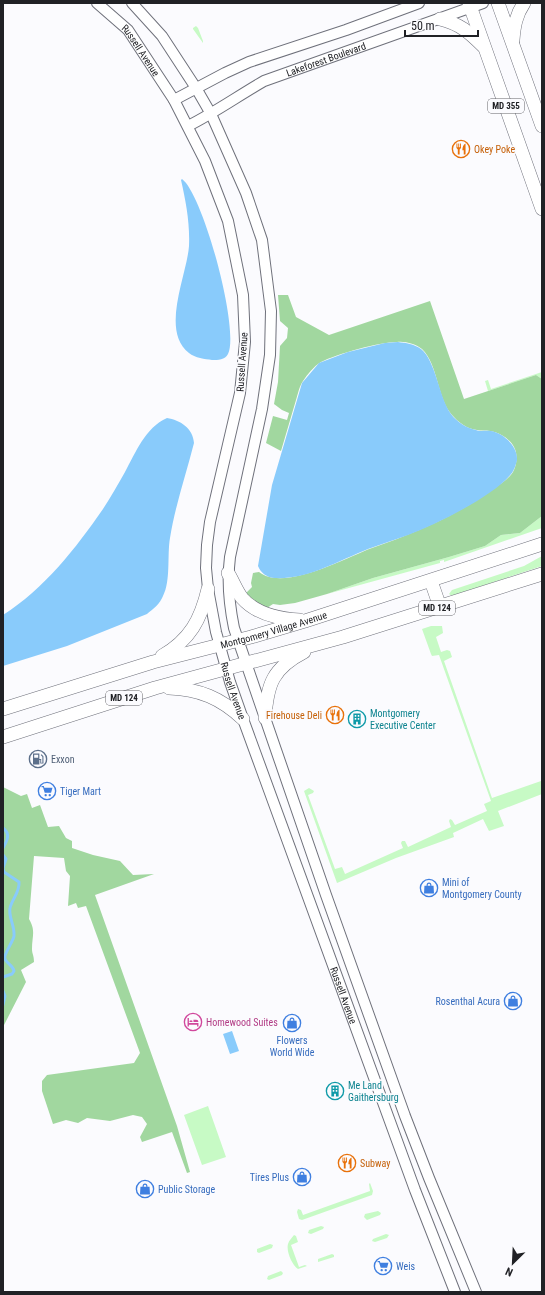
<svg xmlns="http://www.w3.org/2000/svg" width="545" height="1295" font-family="'Roboto Condensed',sans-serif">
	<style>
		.green { fill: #c7fac5 }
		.forest { fill: #a1d79f }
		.water { fill: #89cbfb }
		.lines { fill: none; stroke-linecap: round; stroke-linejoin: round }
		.stream { stroke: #89cbfb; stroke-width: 3 }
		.minor-casing { stroke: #6f717b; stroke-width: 12 }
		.major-casing { stroke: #6f717b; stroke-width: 14 }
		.minor { stroke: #fff; stroke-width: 10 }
		.major { stroke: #fff; stroke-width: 13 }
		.labels { text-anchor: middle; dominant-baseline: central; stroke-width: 3.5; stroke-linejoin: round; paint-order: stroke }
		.shield { fill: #fbfbfe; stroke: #626266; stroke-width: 1 }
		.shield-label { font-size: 9px; font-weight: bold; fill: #202125 }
		.street-label { font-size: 10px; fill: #202125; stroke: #fbfbfe }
		.food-label { font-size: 10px; fill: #c56008; stroke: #fbfbfe; text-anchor: start }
		.culture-label { font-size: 10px; fill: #0d838f; stroke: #fbfbfe; text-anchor: start }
		.service-label { font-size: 10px; fill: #4e5e75; stroke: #fbfbfe; text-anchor: start }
		.shop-label { font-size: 10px; fill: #366cbe; stroke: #fbfbfe; text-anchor: start }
		.hotel-label { font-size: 10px; fill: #b23c85; stroke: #fbfbfe; text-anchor: start }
	</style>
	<rect width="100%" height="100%" fill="#fbfbfe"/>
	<path class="green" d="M196 26 198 28 203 41V43L193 29V28Z
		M542 372V379L536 375 488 391 485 381 488 380 491 389Z
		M542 516V528L444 562V560L440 561V563L429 566 327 594 373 578 449 557 485 546 501 535 520 533Z
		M542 556V566L452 596 449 594 452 590 524 566Z
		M431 626H442L443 633 436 637 441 652 447 650 450 651 452 657 444 661 492 798 541 781 542 794 498 811 504 826 489 831 483 819 453 833 454 837 396 858 337 883 304 791 309 788 314 791 313 793 308 795 335 869 342 867 345 874 403 848 401 843 402 841H405L408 847 451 827 449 821 450 819 452 820 455 825 487 811 484 804 491 801 439 655 432 656 431 654 422 629Z
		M208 1106 226 1157 202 1165 184 1115Z
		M370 1183 373 1191 372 1195 302 1220 299 1219 297 1212 298 1209 301 1210 303 1215 370 1191 369 1184Z
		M378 1211 381 1213 380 1215 367 1220 364 1217 365 1214Z
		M321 1226 324 1227 323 1229 311 1234 308 1233 309 1230Z
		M386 1234 389 1235 387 1238 375 1242 372 1241 373 1239Z
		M294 1235 296 1236 298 1242 291 1245 299 1267 305 1265 307 1266 298 1269C292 1265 286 1251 288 1244 289 1240 292 1238 294 1235Z
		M270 1244 273 1245 272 1248 259 1253 257 1252V1249Z
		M332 1254 334 1255V1257L318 1262V1259Z
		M281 1271 283 1273 282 1275 269 1280 267 1279 268 1276Z"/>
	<path class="forest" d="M278 295H288L296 317 329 335 430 301 464 399 536 375 542 379V516L520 533 501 535 485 546 449 557 373 578 327 594 295 603 280 605 273 604 267 608 259 605 247 596V592L252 587 251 583 253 573 259 572C284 592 345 558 372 548 415 533 456 516 493 489 499 485 509 479 513 472 517 465 518 454 514 447 510 439 499 432 490 431 486 430 481 431 477 430 467 429 458 422 452 415 437 398 438 364 422 349 416 344 405 341 397 342 379 342 337 354 321 362 314 366 307 375 303 381 299 387 298 394 296 400 291 417 286 434 281 451L266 443 273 416 287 420 289 413 282 410 274 404 278 382 280 346 287 338 288 328 280 321Z
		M3 787 21 796 27 794 32 808 40 805 48 827 59 826 66 838 72 841V848L93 855 120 861 133 875 154 874 95 895 177 1126 190 1172 187 1173 172 1132 142 1142 140 1137 147 1124 142 1117 133 1115 110 1121 87 1118 78 1123 66 1120 53 1124 42 1091V1081L47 1075 134 1063 140 1053 86 906 78 908 76 903 68 906 70 876 66 871 64 858 34 856 29 919C36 931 32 936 32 949 32 954 34 955 34 962L21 970 26 982 3 1027Z"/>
	<path class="water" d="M182 179C203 194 240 330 228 354 225 360 218 360 212 360 205 359 195 358 189 353 160 331 187 275 189 246 190 223 186 202 181 180Z
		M398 342C406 343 414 344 421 349 436 361 439 398 451 414 457 422 466 428 476 430 480 432 486 430 491 431 503 433 518 446 517 460 516 464 514 471 511 474 494 496 435 525 408 535 395 540 381 544 368 549 338 561 307 580 274 578 266 577 261 573 258 566L272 485 302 383 319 363 348 352 385 343Z
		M167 418C180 420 193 428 194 443 186 475 175 506 170 538 167 555 171 581 163 596 160 604 153 609 147 614L67 646 3 666V615C44 589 76 548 103 509 111 497 118 484 125 472 136 452 145 428 167 418Z
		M232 1031 239 1051 230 1054 223 1034Z"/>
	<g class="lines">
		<path class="stream" d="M3 828C11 834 7 841 3 848
			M3 855 6 859 3 868
			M3 869 4 872 19 882C20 892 12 899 10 908 8 916 15 926 14 936 13 942 3 955 5 959 7 964 13 965 14 971L12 974 3 977
			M3 991 5 996 3 1005"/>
		<defs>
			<g id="minor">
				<path id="s1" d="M97 3 128 30 174 100 205 161 228 221 243 295 245 342 240 393 210 522 207 545 206 568 208 589 216 632 230 682 243 719 415 1190 455 1292"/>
				<path d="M132 3 162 36 196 88 211 114 246 193 262 240 271 311 270 355 262 409 230 557C227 581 229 604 234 628L326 895 405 1116 429 1178 476 1292"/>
				<path d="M174 100 225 73 249 62 346 30 419 3"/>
				<path id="s2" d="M188 126C214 113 238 96 264 81L483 3"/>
			</g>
			<g id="major">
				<path d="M469 3 542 209"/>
				<path d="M498 3 542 126"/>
				<path d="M440 19C460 24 469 32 483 46"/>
				<path d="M513 40C514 26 516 15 524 3"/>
				<path d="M228 573C233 581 236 590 242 598 256 614 279 619 300 620"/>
				<path d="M431 581 440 607"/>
				<path d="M162 656C190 640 201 619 208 589"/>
				<path d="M169 688C199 689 221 698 243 719"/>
				<path id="s3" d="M3 709 153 662 251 637 305 621 542 544"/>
				<path d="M265 718C267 684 273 668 304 652"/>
				<path d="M3 737 155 688 343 637 542 574"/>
			</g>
		</defs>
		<use href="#minor" class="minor-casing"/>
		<use href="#major" class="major-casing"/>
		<use href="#minor" class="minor"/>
		<use href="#major" class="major"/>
	</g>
	<defs>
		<symbol id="restaurant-ring" viewBox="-11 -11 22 22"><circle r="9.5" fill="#fbfbfe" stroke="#e8710a" stroke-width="1.5"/><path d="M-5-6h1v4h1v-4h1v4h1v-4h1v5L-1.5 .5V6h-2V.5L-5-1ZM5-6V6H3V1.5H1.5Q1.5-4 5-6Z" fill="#e8710a"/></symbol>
		<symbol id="building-ring" viewBox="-11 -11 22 22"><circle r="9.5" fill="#fbfbfe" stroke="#0f9aa8" stroke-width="1.5"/><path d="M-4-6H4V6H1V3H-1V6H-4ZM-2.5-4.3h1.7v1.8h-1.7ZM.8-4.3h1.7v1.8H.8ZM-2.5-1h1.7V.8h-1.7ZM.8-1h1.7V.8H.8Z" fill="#0f9aa8"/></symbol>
		<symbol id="fuel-ring" viewBox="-11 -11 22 22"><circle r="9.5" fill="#fbfbfe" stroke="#5c6f8a" stroke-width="1.5"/><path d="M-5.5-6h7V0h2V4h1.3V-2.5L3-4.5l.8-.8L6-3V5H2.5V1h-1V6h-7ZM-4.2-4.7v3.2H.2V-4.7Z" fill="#5c6f8a"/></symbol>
		<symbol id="supermarket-ring" viewBox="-11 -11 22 22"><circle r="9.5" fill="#fbfbfe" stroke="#3f7fe0" stroke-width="1.5"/><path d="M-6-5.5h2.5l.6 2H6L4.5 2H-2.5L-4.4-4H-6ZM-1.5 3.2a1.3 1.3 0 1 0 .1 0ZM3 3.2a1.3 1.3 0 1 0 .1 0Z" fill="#3f7fe0"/></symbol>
		<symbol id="shop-ring" viewBox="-11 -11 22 22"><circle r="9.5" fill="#fbfbfe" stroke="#3f7fe0" stroke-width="1.5"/><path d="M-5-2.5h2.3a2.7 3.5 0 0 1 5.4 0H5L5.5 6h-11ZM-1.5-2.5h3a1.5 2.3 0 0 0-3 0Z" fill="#3f7fe0"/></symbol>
		<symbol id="hotel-ring" viewBox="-11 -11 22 22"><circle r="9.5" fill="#fbfbfe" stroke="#d1479c" stroke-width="1.5"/><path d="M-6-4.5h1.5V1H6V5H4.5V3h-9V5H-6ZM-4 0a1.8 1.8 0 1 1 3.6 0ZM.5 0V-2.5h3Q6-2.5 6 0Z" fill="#d1479c"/></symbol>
	</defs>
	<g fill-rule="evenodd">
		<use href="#restaurant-ring" x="451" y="139" width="20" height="20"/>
		<use href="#restaurant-ring" x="325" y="705" width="20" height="20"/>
		<use href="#building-ring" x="347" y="709" width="20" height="20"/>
		<use href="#fuel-ring" x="28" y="749" width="20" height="20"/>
		<use href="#supermarket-ring" x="37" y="781" width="20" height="20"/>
		<use href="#shop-ring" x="419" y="878" width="20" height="20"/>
		<use href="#shop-ring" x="503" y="991" width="20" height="20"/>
		<use href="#hotel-ring" x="183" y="1012" width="20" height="20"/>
		<use href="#shop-ring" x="282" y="1013" width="20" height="20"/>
		<use href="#building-ring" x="325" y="1081" width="20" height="20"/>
		<use href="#restaurant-ring" x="337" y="1153" width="20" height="20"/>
		<use href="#shop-ring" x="292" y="1167" width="20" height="20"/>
		<use href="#shop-ring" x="135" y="1179" width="20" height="20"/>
		<use href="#supermarket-ring" x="373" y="1256" width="20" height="20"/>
	</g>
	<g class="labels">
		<g class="shield">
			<rect x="488" y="99" width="36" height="14" rx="3"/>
			<rect x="419" y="601" width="36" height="14" rx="3"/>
			<rect x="106" y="691" width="36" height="14" rx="3"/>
		</g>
		<g class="shield-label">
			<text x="506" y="106">MD 355</text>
			<text x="437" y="608">MD 124</text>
			<text x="124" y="698">MD 124</text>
		</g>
		<g class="street-label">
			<text stroke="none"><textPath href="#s1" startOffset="65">Russell Avenue</textPath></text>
			<text stroke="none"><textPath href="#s2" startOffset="154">Lakeforest Boulevard</textPath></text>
			<text transform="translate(242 362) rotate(-86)">Russell Avenue</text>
			<text stroke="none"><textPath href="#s3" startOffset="282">Montgomery Village Avenue</textPath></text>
			<text stroke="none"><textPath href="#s1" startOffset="736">Russell Avenue</textPath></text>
			<text stroke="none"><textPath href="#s1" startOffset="1060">Russell Avenue</textPath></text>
		</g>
		<g class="food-label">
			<text x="474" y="149">Okey Poke</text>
			<text x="322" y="715" text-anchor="end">Firehouse Deli</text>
			<text x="360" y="1163">Subway</text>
		</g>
		<g class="culture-label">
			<text x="370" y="713">Montgomery<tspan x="370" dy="12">Executive Center</tspan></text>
			<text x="348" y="1085">Me Land<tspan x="348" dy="12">Gaithersburg</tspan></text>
		</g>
		<g class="service-label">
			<text x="51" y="759">Exxon</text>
		</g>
		<g class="shop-label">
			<text x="60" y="791">Tiger Mart</text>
			<text x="442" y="882">Mini of<tspan x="442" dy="12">Montgomery County</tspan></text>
			<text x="500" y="1001" text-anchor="end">Rosenthal Acura</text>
			<text x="292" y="1040" text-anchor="middle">Flowers<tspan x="292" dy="12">World Wide</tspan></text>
			<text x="289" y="1177" text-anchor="end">Tires Plus</text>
			<text x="158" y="1189">Public Storage</text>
			<text x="396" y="1266">Weis</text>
		</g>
		<g class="hotel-label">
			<text x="206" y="1022">Homewood Suites</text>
		</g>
	</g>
	<rect width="545" height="1295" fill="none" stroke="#202125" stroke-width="8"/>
	<g transform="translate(513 1263) rotate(204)" stroke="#fbfbfe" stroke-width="3" paint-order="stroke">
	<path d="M0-3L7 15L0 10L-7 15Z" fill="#202125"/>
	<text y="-6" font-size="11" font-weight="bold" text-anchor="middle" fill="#202125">N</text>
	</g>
	<path d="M405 30v6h73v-6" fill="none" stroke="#202125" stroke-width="2"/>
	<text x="411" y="30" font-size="12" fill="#202125" stroke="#fbfbfe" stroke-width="3" paint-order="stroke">50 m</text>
</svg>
